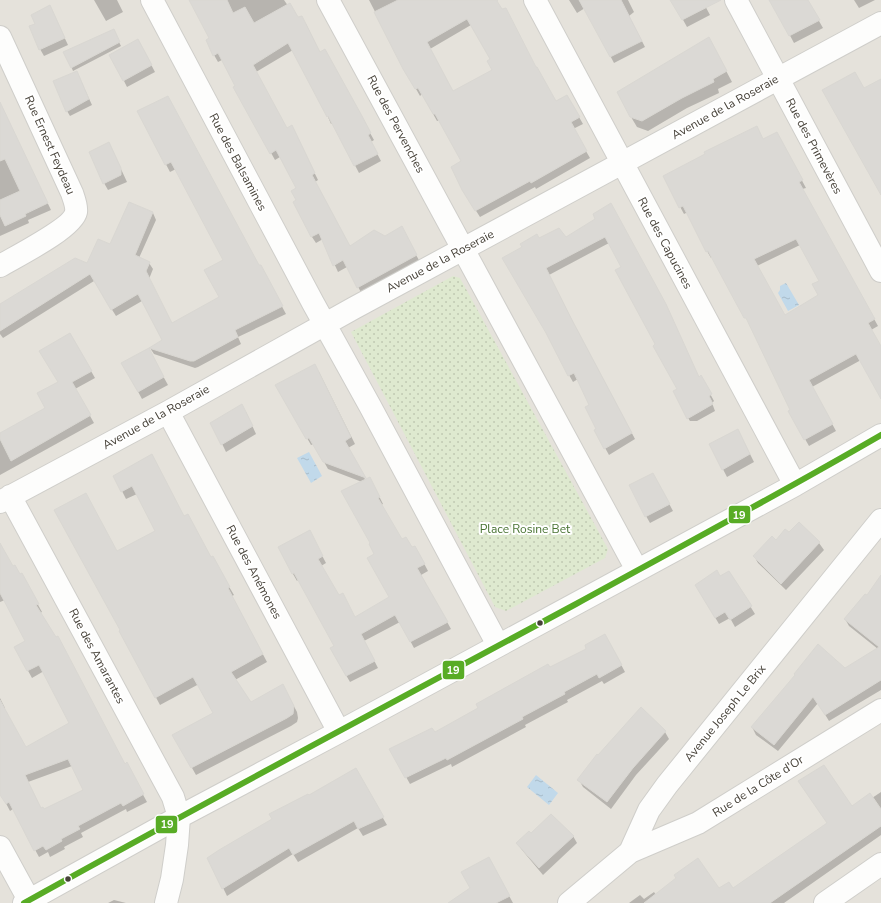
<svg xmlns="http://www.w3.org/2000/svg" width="881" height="903" font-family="'Nunito Sans',sans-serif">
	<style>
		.residential { fill: #e5e2db }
		.park { fill: url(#park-dots) }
		.water { fill: url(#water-ripples) }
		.shadow { fill: #0003; fill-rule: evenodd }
		.building { fill: #dbd9d5; stroke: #d9d7d2; fill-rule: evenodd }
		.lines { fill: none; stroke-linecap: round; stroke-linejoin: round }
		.street-casing { stroke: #cfceca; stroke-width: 24 }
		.street { stroke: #fdfdfc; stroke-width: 22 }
		.bus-1-casing { stroke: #fff; stroke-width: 9 }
		.bus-1 { stroke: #58ac25; stroke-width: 6 }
		.bus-dot { fill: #474239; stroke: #fff; stroke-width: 1.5 }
		.labels { text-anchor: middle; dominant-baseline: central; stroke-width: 4; stroke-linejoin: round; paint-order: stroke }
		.street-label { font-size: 12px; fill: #474239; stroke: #fff }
		.park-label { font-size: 12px; fill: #487332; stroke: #fff }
		.line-badge { stroke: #fff; stroke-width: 1.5 }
		.badge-label { font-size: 11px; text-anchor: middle; font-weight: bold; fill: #fff }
	</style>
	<defs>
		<pattern id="park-dots" width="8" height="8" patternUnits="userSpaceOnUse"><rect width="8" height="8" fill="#dee9cf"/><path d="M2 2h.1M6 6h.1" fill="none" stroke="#c0c9b2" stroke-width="1.8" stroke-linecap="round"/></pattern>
		<pattern id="water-ripples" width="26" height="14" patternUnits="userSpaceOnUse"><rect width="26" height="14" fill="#c1d9ea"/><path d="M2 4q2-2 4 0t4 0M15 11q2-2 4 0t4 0" fill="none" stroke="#a7bbc9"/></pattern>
	</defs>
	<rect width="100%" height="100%" fill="#f1f0ec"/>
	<path class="residential" d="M0 0H881V903H0Z"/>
	<path class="park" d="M453 276 460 278 608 549 605 558 506 611 495 607 351 332Z"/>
	<path class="water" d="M786 283 799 305 788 311 778 293 780 290V286Z
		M309 452 322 476 311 483 297 458Z
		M536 775 558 793 549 805 527 787Z"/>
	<path class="shadow" d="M94 0H117L123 12 106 21Z
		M190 0H284L297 19 306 24 320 53 324 51 374 140 371 142 381 161 359 173 333 123 331 124 328 117 293 50 256 72 287 129 295 133 318 180 315 182 350 247 385 238 401 228 420 262 362 294 347 267 338 272 323 239 316 243 312 237 298 200V189L280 157 275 160 234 87 236 86 222 60 218 62 214 55 210 38Z
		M369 0H495L555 102 567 96 583 124 573 129 590 158 536 189 535 187 480 217 464 192 463 162 440 120 437 121 422 94 420 96 403 66ZM471 25 491 60 494 70 453 92 430 49Z
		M569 0H628L634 12 629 16 645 47 614 63 585 8 577 13Z
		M672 0H702L710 15 687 27Z
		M771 0H807L823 28 794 43Z
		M854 0H875L859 8Z
		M50 7 68 45 44 56 40 49 36 24Z
		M115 34 121 46 73 71 65 52Z
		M138 40 155 72 127 87 124 81Z
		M714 48 732 82 718 89 719 93 687 108 648 131 637 127 631 117Z
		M79 77 92 105 70 116 67 111Z
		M0 105 51 210 28 220 29 223 0 236Z
		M138 111 264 273 286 314 238 337 241 344 198 367 195 368 154 354 150 348 163 341 142 301 116 316 94 281 3 338 0 334V305L88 264 153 213 156 220 139 258 149 263 153 269 149 279 172 324 221 298 225 260 176 169 170 172Z
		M763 140H780L806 188 802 189 878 326 871 330 881 348V397L861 360 812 387 836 431 809 446 789 411 791 410 750 324 712 257 711 258 707 251 688 212 684 214 664 177ZM800 245 820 281V295L785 316 757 266Z
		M109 143 127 182 108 190 104 183Z
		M597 220 699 378 701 377 714 401 712 403 715 411 697 421H690L686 415 678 389 656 345 622 267 609 243 549 275 575 326 635 439 609 455 595 430 597 429 590 405 578 379 573 382 569 375 539 239H566Z
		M70 334 95 378 75 389 94 423 0 475V435L46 408 59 382Z
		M148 349 168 385 142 399 123 364Z
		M319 372 355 444 348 448 366 481 375 488 383 504 381 505 402 541 419 554 428 571 421 575 451 629 414 648 400 622 364 641 378 668 350 682 331 649 335 646 299 579 297 581 293 574 280 547 309 531 326 563 321 566 338 596 355 619 391 598 376 554 362 482 328 469 314 444 311 445 277 386Z
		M246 412 256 434 226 452 212 423Z
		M742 438 754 462 727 477 710 444Z
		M152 455 184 517 211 559 212 558 234 595 232 596 267 662 235 680 251 704 287 693 297 712 298 718 297 722 291 726 196 775 174 736 215 714 199 684 160 705 121 631 117 552 156 532 137 494 126 499 122 491Z
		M657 481 673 511 650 523 646 516Z
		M799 524 819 543 824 550 786 590 758 563 754 556 789 533Z
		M0 545 12 567 20 575 21 574 42 612 40 613 125 765 130 771 147 802 127 812 126 809 81 833 83 837 64 847 65 849 50 857 48 852 39 857 13 809 10 811 0 792V698L5 708H4L26 749 71 723 44 671 32 678 15 647 27 641 5 600 0 602ZM72 766 84 790 43 810 41 809 28 782Z
		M729 572 755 614 735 627 730 618 719 624 696 585 720 578Z
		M881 577V690L829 721 818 703 778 751 756 735 752 727 878 649 849 626 845 619 867 597Z
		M609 642 625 672 604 684 602 681 567 700 568 702 525 725 526 727 452 767 451 764 410 784 391 750 435 734 549 669Z
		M665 732 669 739 636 775 611 809 583 787 579 780Z
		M355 770 387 825 363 836 358 828 298 862 293 854 227 896 209 859 274 819 308 796Z
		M881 792V835L784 903H629L640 895 644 899 654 892 656 895 719 889 733 890 851 807 872 798Z
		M531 834 573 836 577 843 543 875 522 850 517 843Z
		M489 858 513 903H450L472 888Z
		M114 900 126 903H108Z"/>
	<path class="building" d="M189 0H227L233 13 245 7 254 23 290 3 298 17 302 16 320 52 325 49 362 116 371 133 368 135 378 154 354 166 328 116 327 117 288 43 253 65 287 128 292 125 315 173 312 175 350 246 374 230 385 236 402 226 417 255 357 288 343 260 333 266 319 233 311 237 293 202 296 200 291 191 296 188 276 150 270 154 233 87 235 86 218 53 213 56 206 40 209 38Z
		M398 0H498L497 1 502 9 506 8 536 67H537L556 101 567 95 580 117 571 122 587 151 531 183 530 181 475 211 462 190 451 167 461 161 435 114H433L418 88 415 89 403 69 374 12ZM467 19 490 59 487 61 492 70 453 91 427 42Z
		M579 0H621L642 41 610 57Z
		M670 0H721L682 20Z
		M769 0H808L820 20 789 36Z
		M50 5 65 38 39 50 29 26 35 24 31 15Z
		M114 29 120 42 71 68 63 52Z
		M709 37 727 71 713 79 714 82 682 98 642 121 630 117 617 92Z
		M138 39 152 65 123 81 109 55Z
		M77 71 89 99 66 112 53 81Z
		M855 72 864 88 881 79V195L822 90Z
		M168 96 259 265H261L283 306 235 330 238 337 194 361H190L149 348 162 340 138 294 111 310 90 274 0 331V304L75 258 87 263 98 239 110 244 129 202 153 212 135 255 150 262 146 271 172 323 219 297 204 270 223 260 171 162 165 165 137 111Z
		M0 102 48 203 25 214 26 216 5 226 0 215V200L20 191 5 159 0 161Z
		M757 126 763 139 777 132 803 180 799 182 875 319 868 323 881 346V399L856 354 809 380 833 424 804 440 788 411 790 410 746 318H744L708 251 706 252 683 206 679 208 663 176 705 154 704 152ZM796 239 819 281 812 284 818 295 785 315 754 259Z
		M109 142 121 168V175L103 184 89 152Z
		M611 203 666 304 699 377 701 375 712 394 709 396 713 404 687 419 673 391 677 389 653 346 655 344 615 270 621 267 605 237 546 268 571 318 632 433 604 449 594 430 596 429 585 407 589 405 574 373 568 376 546 333 502 258 522 247 520 244 537 234 539 238 559 228 566 237 595 219 593 214Z
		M70 333 92 371 72 382 91 415 11 461 0 439V433L45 408 37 393 58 382 39 351Z
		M149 348 164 377 138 392 121 363Z
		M315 364 351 437 345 441 366 478 323 462 309 438 306 439 275 385Z
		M242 404 253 426 221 445 210 423Z
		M738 429 750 454 722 470 709 444Z
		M152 454 184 516 188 514 211 557 213 556 230 587 228 588 263 654 231 672 251 702 283 684 294 706 293 714 287 718 191 768 172 735 213 713 193 677 155 698 119 631 120 630 54 510 86 493 117 551 155 531 132 486 121 492 113 476Z
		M653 473 670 504 645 517 629 485Z
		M370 477 380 497 378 498 402 539 406 537 412 547 415 546 425 564 417 568 448 622 410 642 395 615 361 634 375 661 346 676 330 648 334 646 294 573 292 574 278 547 310 530 323 556 318 559 339 595 343 593 355 617 389 597 367 558 374 554 369 544 370 543 341 491Z
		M799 522 820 542 781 584 753 556 772 536 776 540 785 529 789 532Z
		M0 543 13 566 15 565 20 574 22 573 39 604 36 605 56 637 58 636 125 764 127 762 144 794 123 806 121 803 78 826 80 829 61 839 62 841 46 850 43 846 34 851 9 802 6 804 0 795V700L26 747 69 723 39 665 27 671 14 647 25 641 0 593ZM68 759 83 790 44 809 43 807 41 808 25 775Z
		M717 570 720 576 729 571 752 606 730 620 725 612 715 618 695 585Z
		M881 575V680L825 715 813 697 774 745 751 727 795 675 794 674 818 644 845 668 879 647 844 619 865 594 867 595Z
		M605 634 622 665 599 678 597 674 564 692 565 694 522 717 523 719 447 760 446 758 405 778 389 749 432 728 435 732 478 708 476 704 548 664 550 667 586 649 585 645Z
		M641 707 666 731 633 768 607 802 577 780 597 754 598 755Z
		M824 765 852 806 870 793 881 809V826L770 903H644L676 878 674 875 698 858 719 888 729 882 733 888 827 823 798 781Z
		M356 768 384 817 358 829 354 821 293 855 289 848 222 889 207 858 219 850 272 819 269 814 308 794 309 795Z
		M551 814 574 836 539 868 516 843 529 831 531 833Z
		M489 857 510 896 496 903H448L470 888 461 872Z"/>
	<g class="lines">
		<defs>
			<path id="street" d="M152 0 313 303 370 406 498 645
				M328 0 637 570
				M535 0 795 485
				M736 0 881 271
				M0 37 72 193C74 199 77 206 76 212 73 228 15 257 0 266
				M168 412 339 732
				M10 496 173 797 179 817 177 845 172 879 166 903
				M0 502 168 412 354 308 881 23
				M0 847 29 900
				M630 852 698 823 881 710
				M24 903 179 817 339 732 795 485 881 435
				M569 903 630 852 649 810 667 785 881 520
				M825 903 881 864"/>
		</defs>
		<use href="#street" class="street-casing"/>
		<use href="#street" class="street"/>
		<defs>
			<path id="bus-1" d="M24 903C207 801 392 703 576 604 678 548 781 493 881 435"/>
		</defs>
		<use href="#bus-1" class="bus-1-casing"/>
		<use href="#bus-1" class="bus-1"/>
	</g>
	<g class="bus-dot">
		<circle cx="540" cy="623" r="3.5"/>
		<circle cx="68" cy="879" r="3.5"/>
	</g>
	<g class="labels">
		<g class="street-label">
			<text transform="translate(725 107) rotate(-29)">Avenue de la Roseraie</text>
			<text transform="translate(396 124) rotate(62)">Rue des Pervenches</text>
			<text transform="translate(50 145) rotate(66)">Rue Ernest Feydeau</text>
			<text transform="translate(814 146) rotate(62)">Rue des Primevères</text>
			<text transform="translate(238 162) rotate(62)">Rue des Balsamines</text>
			<text transform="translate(665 243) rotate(62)">Rue des Capucines</text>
			<text transform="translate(440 261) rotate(-28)">Avenue de la Roseraie</text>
			<text transform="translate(156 417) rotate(-29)">Avenue de la Roseraie</text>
			<text transform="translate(254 572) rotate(62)">Rue des Anémones</text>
			<text transform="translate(97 656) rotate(62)">Rue des Amarantes</text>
			<text transform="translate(725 713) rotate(-51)">Avenue Joseph Le Brix</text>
			<text transform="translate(758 786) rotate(-32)">Rue de la Côte d'Or</text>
		</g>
		<g class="park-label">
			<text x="525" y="529">Place Rosine Bet</text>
		</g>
	</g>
	<g class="line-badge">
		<rect x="728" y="505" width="23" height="19" rx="4" fill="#58ac25"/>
		<rect x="442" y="660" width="23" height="20" rx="4" fill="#58ac25"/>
		<rect x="155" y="815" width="23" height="19" rx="4" fill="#58ac25"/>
	</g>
	<g class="badge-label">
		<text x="739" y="519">19</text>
		<text x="453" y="674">19</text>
		<text x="167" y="828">19</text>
	</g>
</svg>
